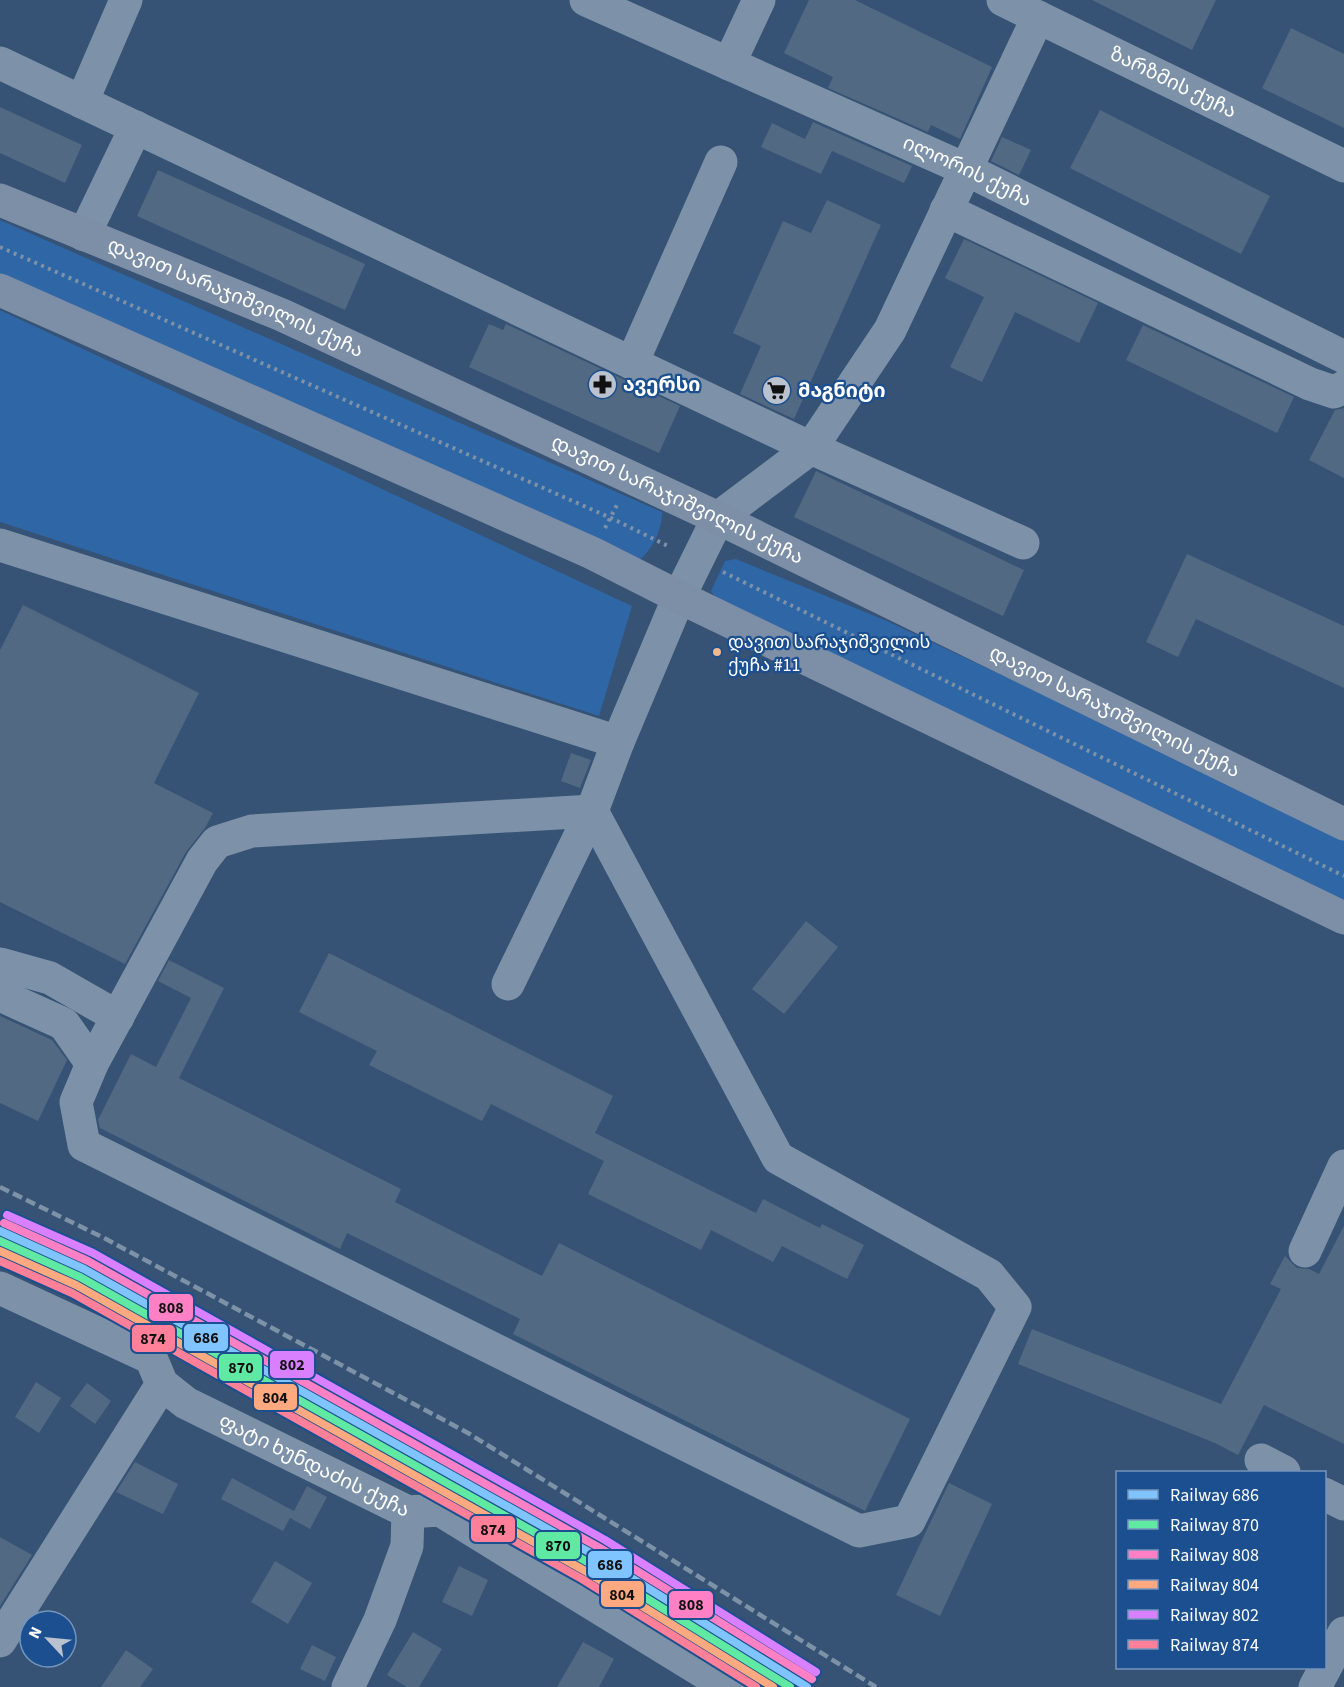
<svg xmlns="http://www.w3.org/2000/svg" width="1344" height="1687" font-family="'Source Sans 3','Noto Sans Georgian',sans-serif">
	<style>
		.green { fill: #2f66a5 }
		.building { fill: #526984 }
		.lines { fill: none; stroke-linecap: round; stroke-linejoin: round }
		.path { stroke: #7d92a8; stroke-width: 4; stroke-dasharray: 3 4.5; stroke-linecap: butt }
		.minor { stroke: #7d92a8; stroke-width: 33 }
		.major { stroke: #7d8ea7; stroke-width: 33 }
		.rail { stroke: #7e92a7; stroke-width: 4.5; stroke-dasharray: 10 4.5; stroke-linecap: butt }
		.rail-1-casing { stroke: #1b4f8f; stroke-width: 12 }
		.rail-2-casing { stroke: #1b4f8f; stroke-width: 12 }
		.rail-3-casing { stroke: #1b4f8f; stroke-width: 12 }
		.rail-4-casing { stroke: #1b4f8f; stroke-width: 12 }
		.rail-5-casing { stroke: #1b4f8f; stroke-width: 12 }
		.rail-6-casing { stroke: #1b4f8f; stroke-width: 12 }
		.rail-1 { stroke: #80c4ff; stroke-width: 8 }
		.rail-2 { stroke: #60e9a3; stroke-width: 8 }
		.rail-3 { stroke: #ff80c5; stroke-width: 8 }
		.rail-4 { stroke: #ffa980; stroke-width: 8 }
		.rail-5 { stroke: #d880ff; stroke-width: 8 }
		.rail-6 { stroke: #ff8098; stroke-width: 8 }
		.bus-dot { fill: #f1b78d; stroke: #1b4f8f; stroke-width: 2 }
		.labels { text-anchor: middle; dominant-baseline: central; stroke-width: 4.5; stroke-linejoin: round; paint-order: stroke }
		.bus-label { font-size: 18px; fill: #fff; stroke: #1b4f8f; text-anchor: start }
		.street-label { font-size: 20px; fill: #fff; stroke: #1b4f8f }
		.poi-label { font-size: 20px; font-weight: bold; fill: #fff; stroke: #1b4f8f; text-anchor: start }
		.line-badge { stroke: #1b4f8f; stroke-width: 2 }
		.pale-badge-label { font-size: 16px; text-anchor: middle; font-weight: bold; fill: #111 }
	</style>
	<rect width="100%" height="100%" fill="#365274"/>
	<path class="green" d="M0 220 662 512C662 531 652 551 637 562L0 279Z
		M0 310 632 606 599 716 0 522Z
		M736 559 887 621 1276 804 1344 838V900L719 603 711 591 725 561Z"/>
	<path class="building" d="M809 0H855L992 67 960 139 931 125 928 132 828 88 833 77 784 53Z
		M1092 0H1216L1192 50Z
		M1291 28 1344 54V128L1262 88Z
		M0 107 82 145 65 183 0 153Z
		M1100 110 1270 196 1241 254 1070 168Z
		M813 122 912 166 904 183 832 151 821 174 761 147 772 123 805 139Z
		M1002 137 1031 150 1019 175 991 161Z
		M158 170 365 264 345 310 137 216Z
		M827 200 881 225 794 419 740 394 761 346 733 333 783 221 811 233Z
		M964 239 1098 303 1079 343 1015 312 982 382 950 367 984 297 945 278Z
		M489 324 503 330 506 324 680 406 659 453 469 367Z
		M1143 325 1294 397 1277 433 1126 360Z
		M1344 408V478L1309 460 1335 410Z
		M816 471 1024 570 1003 616 794 517Z
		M1187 554 1344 626V688L1196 619 1178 657 1146 642Z
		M23 605 199 693 154 783 213 813 205 828 186 852 125 964 0 902V650Z
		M571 753 591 760 580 788 561 781Z
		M806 921 838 947 784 1014 752 989Z
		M329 953 613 1096 595 1133 756 1213 763 1199 820 1228 822 1224 864 1245 847 1279 782 1246 773 1262 711 1230 701 1250 588 1194 604 1161 491 1104 482 1121 369 1065 377 1051 299 1012Z
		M169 960 224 988 179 1078 401 1189 395 1202 542 1276 559 1243 910 1419 865 1511 513 1334 520 1319 347 1233 340 1249 100 1128 98 1120 131 1054 156 1067 191 998 158 981Z
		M0 1016 52 1040 67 1060 38 1121 0 1103Z
		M1344 1226V1444L1264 1405 1238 1455 1215 1443 1018 1364 1032 1329 1221 1404 1281 1289 1270 1284 1285 1256 1297 1268 1309 1269 1319 1274Z
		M36 1382 61 1398 39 1433 15 1417Z
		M87 1383 111 1401 95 1424 70 1406Z
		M135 1462 178 1484 163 1514 116 1492Z
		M232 1478 294 1511 307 1486 327 1497 310 1529 290 1518 283 1531 221 1499Z
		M949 1483 992 1504 940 1616 896 1595Z
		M0 1537 32 1555 0 1606Z
		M275 1561 312 1583 288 1624 251 1602Z
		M459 1566 488 1580 472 1616 442 1602Z
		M413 1632 442 1649 419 1687H407L387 1675Z
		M583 1642 614 1659 599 1687H557Z
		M312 1645 336 1657 325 1681 300 1669Z
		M126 1650 153 1669 140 1687H101Z"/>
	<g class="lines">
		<path class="path" d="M0 247 611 518 670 547
			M605 528 618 503
			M723 572 1344 876"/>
		<g class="minor">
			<path id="s1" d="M586 0 965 169 1344 357"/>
			<path id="s2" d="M1003 0 1344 166"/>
			<path d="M0 63 811 448 1023 543"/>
			<path d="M729 64 759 0"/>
			<path d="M82 102 126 0"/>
			<path d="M946 210 1310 384 1334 392 1344 387"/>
			<path d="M84 235 136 127"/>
			<path d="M632 363 721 162"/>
			<path d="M0 545 618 742"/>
			<path d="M592 811 778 1158 989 1275 1015 1307 909 1521 859 1531 84 1145 76 1102 92 1064 202 861 217 842 252 831Z"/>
			<path d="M0 964 50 978 118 1017"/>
			<path d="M508 984 592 811 618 742 679 597 718 518 811 448 890 330 1038 17"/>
			<path d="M0 995 64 1024 92 1064"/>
			<path d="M1305 1251 1344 1166"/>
			<path id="s3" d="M0 1288 151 1358 162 1384 186 1403 408 1512 440 1510 728 1687"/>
			<path d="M1261 1460 1284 1472"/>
			<path d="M1324 1494 1344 1504"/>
			<path d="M0 1641 162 1384"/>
			<path d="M348 1687 380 1620 407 1546 408 1512"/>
			<path d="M1315 1687 1344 1633"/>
		</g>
		<g class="major">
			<path id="s4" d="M0 200 282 315 718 518 1344 824"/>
			<path d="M0 290 592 553 679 597 1344 918"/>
		</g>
		<path class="rail" d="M0 1187 104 1238 468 1433 876 1687"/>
		<defs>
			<path id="rail-1" d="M0 1231 84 1269 596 1556 807 1687"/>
			<path id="rail-2" d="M0 1241 80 1277 591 1564 790 1687"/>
			<path id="rail-3" d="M4 1223 88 1261 600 1548 812 1679"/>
			<path id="rail-4" d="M0 1251 76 1285 587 1572 773 1687"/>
			<path id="rail-5" d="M7 1215 93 1253 605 1540 816 1672"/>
			<path id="rail-6" d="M0 1261 72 1293 582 1579 756 1687"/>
		</defs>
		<use href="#rail-1" class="rail-1-casing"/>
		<use href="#rail-2" class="rail-2-casing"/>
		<use href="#rail-3" class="rail-3-casing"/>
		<use href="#rail-4" class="rail-4-casing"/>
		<use href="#rail-5" class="rail-5-casing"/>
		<use href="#rail-6" class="rail-6-casing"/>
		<use href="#rail-1" class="rail-1"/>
		<use href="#rail-2" class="rail-2"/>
		<use href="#rail-3" class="rail-3"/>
		<use href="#rail-4" class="rail-4"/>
		<use href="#rail-5" class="rail-5"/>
		<use href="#rail-6" class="rail-6"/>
	</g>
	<defs>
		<symbol id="pharmacy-disc" viewBox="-11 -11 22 22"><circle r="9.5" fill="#b9c2ce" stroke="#1b4f8f"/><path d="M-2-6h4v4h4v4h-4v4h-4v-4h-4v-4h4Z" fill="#111"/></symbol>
		<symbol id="supermarket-disc" viewBox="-11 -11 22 22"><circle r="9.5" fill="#b9c2ce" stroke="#1b4f8f"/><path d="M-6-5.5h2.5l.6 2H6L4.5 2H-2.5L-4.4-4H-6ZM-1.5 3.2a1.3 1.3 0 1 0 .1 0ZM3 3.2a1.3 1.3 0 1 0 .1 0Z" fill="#111"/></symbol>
	</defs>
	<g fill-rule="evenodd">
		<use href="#pharmacy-disc" x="586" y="368" width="33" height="33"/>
		<use href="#supermarket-disc" x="760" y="374" width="33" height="33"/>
	</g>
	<circle class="bus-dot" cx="717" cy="652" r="5"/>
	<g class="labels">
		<g class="bus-label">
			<text x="728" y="642">დავით სარაჯიშვილის<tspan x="728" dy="23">ქუჩა #11</tspan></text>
		</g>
		<g class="street-label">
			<text stroke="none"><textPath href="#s2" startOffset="189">ზარზმის ქუჩა</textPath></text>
			<text stroke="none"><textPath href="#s1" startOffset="418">ილორის ქუჩა</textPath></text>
			<text stroke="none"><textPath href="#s4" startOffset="255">დავით სარაჯიშვილის ქუჩა</textPath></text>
			<text stroke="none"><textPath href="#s4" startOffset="741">დავით სარაჯიშვილის ქუჩა</textPath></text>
			<text stroke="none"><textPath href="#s4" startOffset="1227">დავით სარაჯიშვილის ქუჩა</textPath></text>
			<text stroke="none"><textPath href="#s3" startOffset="368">ფატი ხუნდაძის ქუჩა</textPath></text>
		</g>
		<g class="poi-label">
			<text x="623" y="385">ავერსი</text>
			<text x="798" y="391">მაგნიტი</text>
		</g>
	</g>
	<g class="line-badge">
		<rect x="148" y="1293" width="46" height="29" rx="6" fill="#ff80c5"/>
		<rect x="183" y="1323" width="46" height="29" rx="6" fill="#80c4ff"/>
		<rect x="131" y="1324" width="45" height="29" rx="6" fill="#ff8098"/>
		<rect x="269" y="1350" width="46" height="29" rx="6" fill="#d880ff"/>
		<rect x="218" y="1353" width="45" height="29" rx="6" fill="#60e9a3"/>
		<rect x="253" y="1383" width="45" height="28" rx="6" fill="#ffa980"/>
		<rect x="470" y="1515" width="46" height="28" rx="6" fill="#ff8098"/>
		<rect x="535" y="1531" width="46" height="29" rx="6" fill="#60e9a3"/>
		<rect x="587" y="1550" width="46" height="29" rx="6" fill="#80c4ff"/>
		<rect x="600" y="1580" width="45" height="28" rx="6" fill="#ffa980"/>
		<rect x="668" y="1590" width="46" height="29" rx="6" fill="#ff80c5"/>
	</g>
	<g class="pale-badge-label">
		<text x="171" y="1313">808</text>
		<text x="206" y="1343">686</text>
		<text x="153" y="1344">874</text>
		<text x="292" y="1370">802</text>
		<text x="241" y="1373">870</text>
		<text x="275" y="1403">804</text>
		<text x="493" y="1535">874</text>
		<text x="558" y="1551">870</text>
		<text x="610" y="1570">686</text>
		<text x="622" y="1600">804</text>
		<text x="691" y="1610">808</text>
	</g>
	<rect x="1116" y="1471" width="210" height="198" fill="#1b4f8f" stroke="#7695bc" stroke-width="1.5"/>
	<rect x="1128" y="1490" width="30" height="9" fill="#80c4ff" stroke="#7695bc" stroke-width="1.5"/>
	<text x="1170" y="1501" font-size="18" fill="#ffffff">Railway 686</text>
	<rect x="1128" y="1520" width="30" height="9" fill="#60e9a3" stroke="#7695bc" stroke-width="1.5"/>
	<text x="1170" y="1531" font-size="18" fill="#ffffff">Railway 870</text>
	<rect x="1128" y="1550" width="30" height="9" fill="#ff80c5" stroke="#7695bc" stroke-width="1.5"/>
	<text x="1170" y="1561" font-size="18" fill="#ffffff">Railway 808</text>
	<rect x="1128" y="1580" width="30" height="9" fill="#ffa980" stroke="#7695bc" stroke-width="1.5"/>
	<text x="1170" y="1591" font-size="18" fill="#ffffff">Railway 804</text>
	<rect x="1128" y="1610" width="30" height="9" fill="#d880ff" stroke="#7695bc" stroke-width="1.5"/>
	<text x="1170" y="1621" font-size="18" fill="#ffffff">Railway 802</text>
	<rect x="1128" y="1640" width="30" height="9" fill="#ff8098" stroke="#7695bc" stroke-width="1.5"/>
	<text x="1170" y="1651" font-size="18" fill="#ffffff">Railway 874</text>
	<g transform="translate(48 1639) rotate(296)"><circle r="28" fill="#1b4f8f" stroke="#7695bc" stroke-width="1.5"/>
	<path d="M0-4.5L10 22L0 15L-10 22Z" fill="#b9c2ce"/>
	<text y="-9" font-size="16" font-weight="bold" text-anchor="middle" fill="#ffffff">N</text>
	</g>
</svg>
